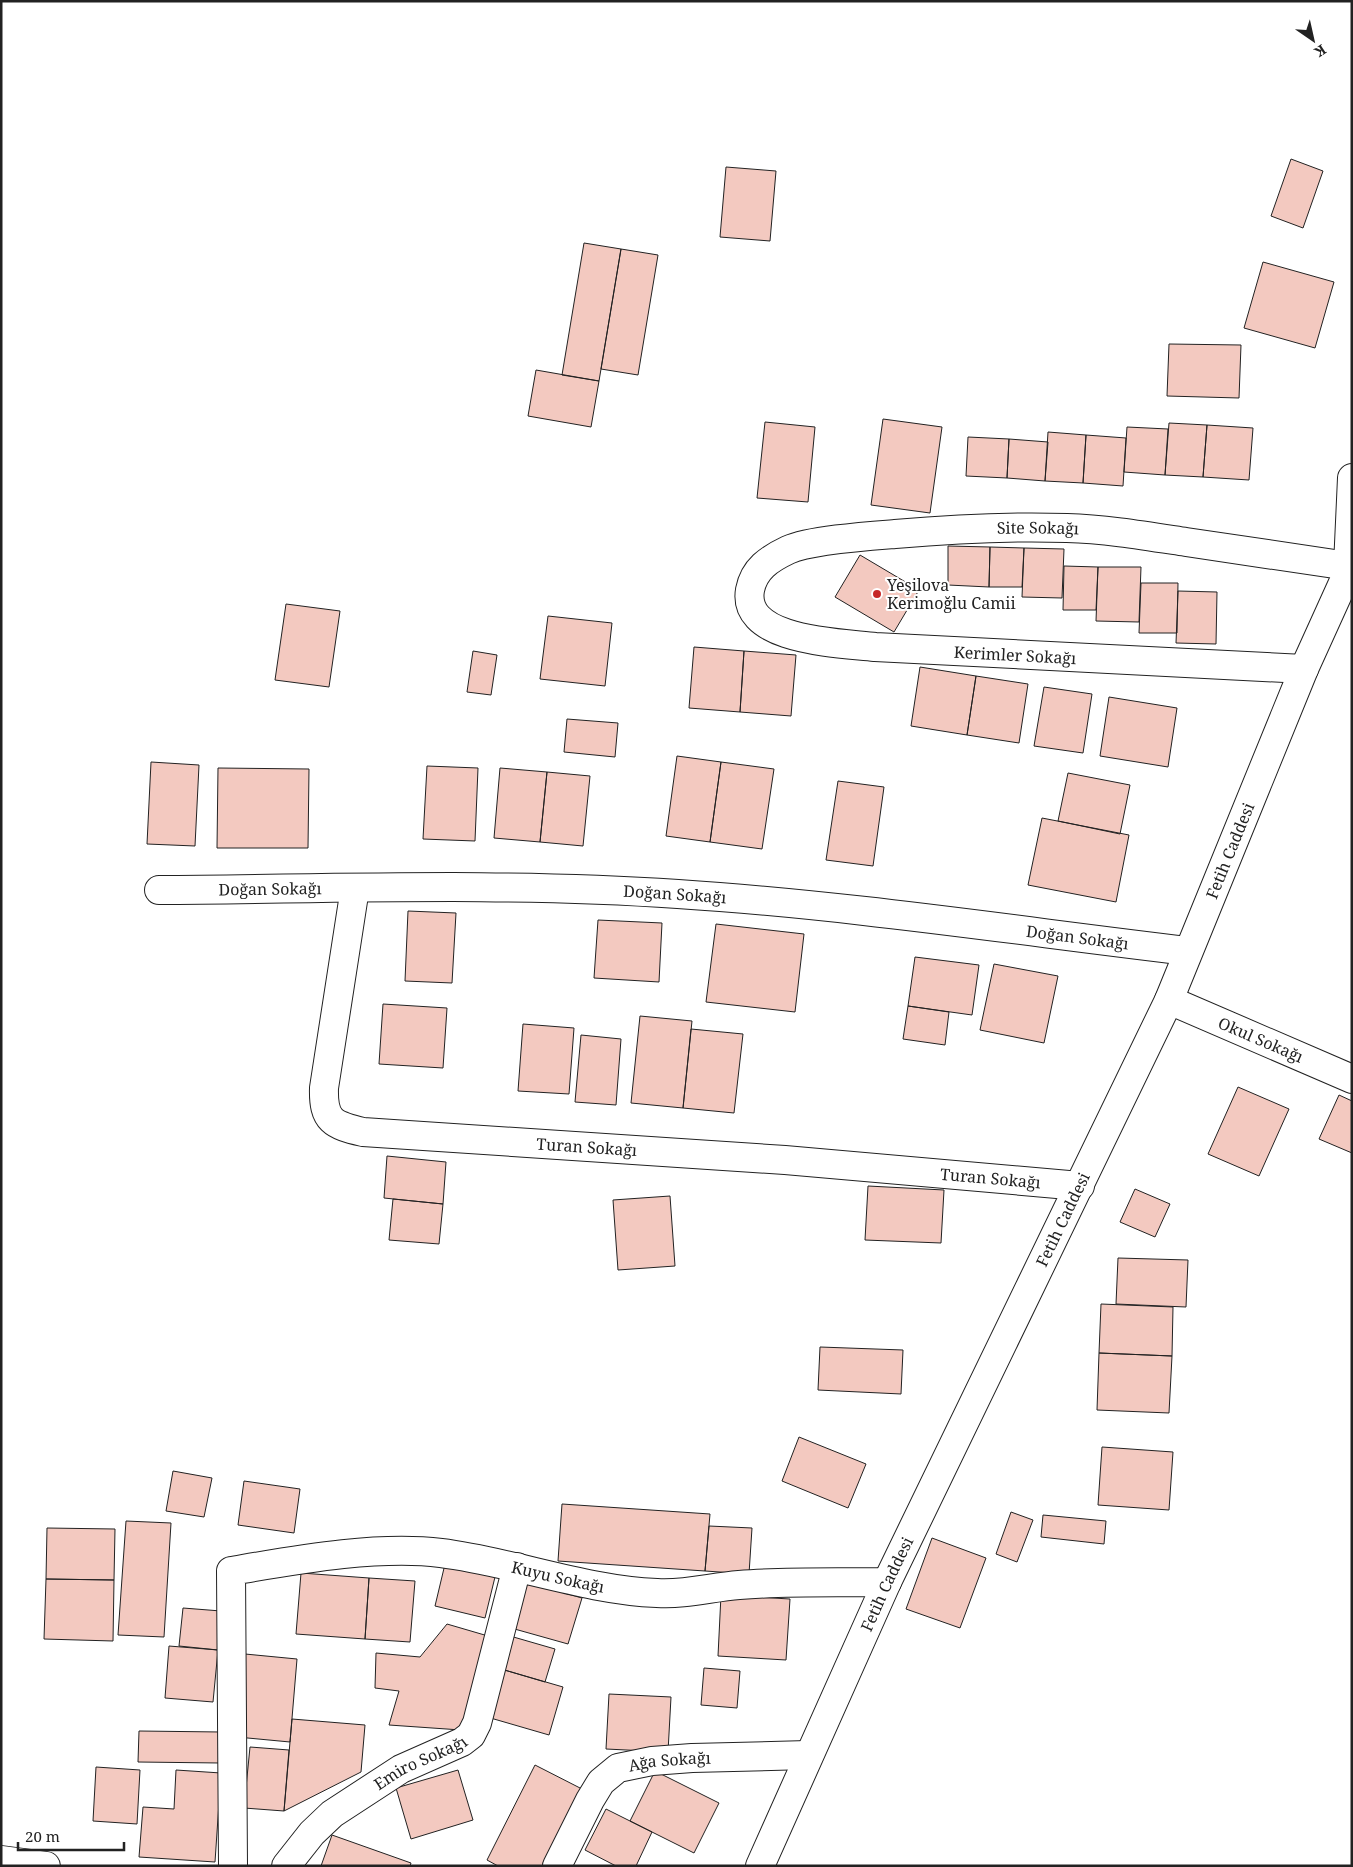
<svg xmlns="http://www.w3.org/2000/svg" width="1353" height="1867" font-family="'Noto Serif',serif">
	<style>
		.building { fill: #f3c9c0; stroke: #222 }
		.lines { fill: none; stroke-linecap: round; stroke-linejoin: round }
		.minor-casing { stroke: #222; stroke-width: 30 }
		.tertiary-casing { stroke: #222; stroke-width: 30 }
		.minor { stroke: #fff; stroke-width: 28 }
		.tertiary { stroke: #fff; stroke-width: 28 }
		.poi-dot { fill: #c62828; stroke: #fff; stroke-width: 2 }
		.labels { text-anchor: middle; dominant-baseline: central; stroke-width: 4; stroke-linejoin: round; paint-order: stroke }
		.street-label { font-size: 16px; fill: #222; stroke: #fff }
		.poi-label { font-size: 16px; fill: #222; stroke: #fff; text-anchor: start }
	</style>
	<rect width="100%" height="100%" fill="#fff"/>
	<path class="building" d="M1291 159 1323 171 1303 228 1271 216Z
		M726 167 776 171 770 241 720 237Z
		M584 243 621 249 599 381 562 375Z
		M621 249 658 255 638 375 601 369Z
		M1263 262 1334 282 1315 348 1244 328Z
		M1169 344 1241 345 1239 398 1167 396Z
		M536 370 599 381 591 427 528 416Z
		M883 419 942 427 930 513 871 505Z
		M765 422 815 427 808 502 757 498Z
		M1169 423 1207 425 1203 477 1165 475Z
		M1207 425 1253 428 1249 480 1203 477Z
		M1127 427 1168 429 1165 475 1124 472Z
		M1048 432 1086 435 1083 483 1045 481Z
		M1086 435 1126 438 1123 486 1083 483Z
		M968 437 1009 439 1007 478 966 476Z
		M1009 439 1048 442 1045 481 1007 478Z
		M948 546 990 547 989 587 948 585Z
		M990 547 1024 548 1022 587H989Z
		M1024 548 1064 549 1062 598 1022 597Z
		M860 555 919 590 894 632 835 597Z
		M1064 566 1098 567 1096 610H1063Z
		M1098 567H1141L1139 622 1096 621Z
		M1141 583H1178L1177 633H1139Z
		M1178 591 1217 592 1216 644 1176 643Z
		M286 604 340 611 329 687 275 680Z
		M548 616 612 623 605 686 540 679Z
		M694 647 744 651 740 712 689 708Z
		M473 651 497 655 491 695 467 692Z
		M744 651 796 655 791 716 740 712Z
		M920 667 976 676 967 735 911 726Z
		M976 676 1028 684 1019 743 967 735Z
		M1044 687 1092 694 1083 753 1034 746Z
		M1109 697 1177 708 1168 767 1100 756Z
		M567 719 618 723 615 757 564 752Z
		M677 756 721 762 710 842 666 836Z
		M151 762 199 765 195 846 147 844Z
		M721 762 774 769 762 849 710 842Z
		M427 766 478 768 475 841 423 839Z
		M218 768 309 769 308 848H217Z
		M500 768 547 772 540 842 494 838Z
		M547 772 590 776 583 846 540 842Z
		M1068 773 1130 785 1120 834 1058 821Z
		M838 781 884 787 873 866 826 860Z
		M1042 818 1129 835 1116 902 1028 885Z
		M408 911 456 913 452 983 405 981Z
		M598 920 662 923 659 982 594 978Z
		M716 924 804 934 795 1012 706 1002Z
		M915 957 979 965 972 1015 908 1006Z
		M994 964 1058 976 1044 1043 980 1030Z
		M383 1004 447 1008 443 1068 379 1064Z
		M908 1006 949 1012 945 1045 903 1039Z
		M640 1016 692 1021 683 1108 631 1103Z
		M523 1024 574 1028 569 1094 518 1091Z
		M691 1029 743 1034 734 1113 683 1108Z
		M581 1035 621 1039 616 1105 575 1102Z
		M1238 1087 1289 1109 1259 1176 1208 1154Z
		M1339 1095 1352 1101V1153L1319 1139Z
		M387 1156 446 1162 443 1204 384 1198Z
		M868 1186 944 1190 941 1243 865 1240Z
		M1135 1189 1170 1204 1155 1237 1120 1222Z
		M670 1196 675 1266 618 1270 613 1200Z
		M393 1199 443 1204 439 1244 389 1240Z
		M1118 1258 1188 1260 1186 1307 1116 1304Z
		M1101 1304 1173 1307 1172 1356 1099 1353Z
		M820 1347 903 1350 901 1394 818 1390Z
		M1099 1353 1172 1356 1169 1413 1097 1410Z
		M799 1437 866 1464 848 1508 782 1481Z
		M1102 1447 1173 1452 1169 1510 1098 1505Z
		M173 1471 212 1478 204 1517 166 1511Z
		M244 1481 300 1489 294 1533 238 1525Z
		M562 1504 710 1514 705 1571 558 1561Z
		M1011 1512 1033 1520 1017 1562 996 1554Z
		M1043 1515 1106 1521 1104 1544 1041 1537Z
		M126 1521 171 1523 164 1637 118 1635Z
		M709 1526 752 1528 749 1574 705 1571Z
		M47 1528 115 1529 114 1580 46 1579Z
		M932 1538 986 1558 960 1628 906 1609Z
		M445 1564 495 1577 485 1618 435 1606Z
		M301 1573 369 1578 365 1639 296 1634Z
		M369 1578 415 1581 410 1642 365 1639Z
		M46 1579 114 1580 113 1641 44 1639Z
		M525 1582 582 1598 568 1644 511 1628Z
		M721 1595 790 1599 786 1660 718 1656Z
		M183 1608 221 1611 218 1650 179 1646Z
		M447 1624 488 1636 461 1730 389 1725 399 1691 375 1688 376 1653 420 1657Z
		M510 1636 555 1649 545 1682 501 1669Z
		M169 1646 218 1650 213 1702 165 1698Z
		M245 1654 297 1659 290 1742 237 1737Z
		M704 1668 740 1671 737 1708 701 1705Z
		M501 1669 563 1687 549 1735 487 1717Z
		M609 1694 671 1697 668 1752 606 1749Z
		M292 1719 365 1725 361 1772 284 1811Z
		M139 1731 221 1732 220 1763 138 1762Z
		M250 1747 289 1750 284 1811 244 1808Z
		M535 1765 582 1789 543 1866H498L487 1860Z
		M96 1767 140 1770 137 1824 93 1821Z
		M176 1770 221 1773 215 1862 139 1857 143 1807 174 1809Z
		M458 1770 473 1820 411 1839 396 1788Z
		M655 1771 719 1803 694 1853 630 1821Z
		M606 1809 652 1832 636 1866H616L585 1850Z
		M332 1835 411 1863 410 1866H321Z"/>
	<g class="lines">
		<defs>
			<g id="minor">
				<path id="s1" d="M1304 669 875 647C843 643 741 642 750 590 754 569 769 559 788 550 810 540 869 536 895 534 952 529 1010 526 1067 528 1106 529 1147 536 1186 542 1240 550 1294 558 1348 566"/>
				<path id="s2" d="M355 888 324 1088C323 1121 333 1125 363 1132L785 1160 1080 1186"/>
				<path id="s3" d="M159 890C332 889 505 882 678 894 849 905 1019 931 1188 951"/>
				<path id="s4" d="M1169 1000 1352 1079"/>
				<path id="s5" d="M233 1866 231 1571C296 1560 377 1545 441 1553 513 1562 585 1590 657 1593 685 1595 712 1587 739 1585 788 1581 838 1583 887 1582"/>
				<path id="s6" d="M286 1866 312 1833 332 1814 401 1769 462 1742 471 1735 477 1723 517 1567"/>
				<path id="s7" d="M557 1866 590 1800 601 1782 618 1768 652 1761 692 1758 808 1755"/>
			</g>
			<g id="tertiary">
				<path d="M1348 566 1352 478"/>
				<path d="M1 1860 46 1866"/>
				<path id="s8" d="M760 1866 887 1582 1169 1000 1304 669 1352 563"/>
			</g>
		</defs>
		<use href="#minor" class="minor-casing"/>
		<use href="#tertiary" class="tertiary-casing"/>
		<use href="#minor" class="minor"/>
		<use href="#tertiary" class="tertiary"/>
	</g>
	<circle class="poi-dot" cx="877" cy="594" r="5"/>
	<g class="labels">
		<g class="street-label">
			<text stroke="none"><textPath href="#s1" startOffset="891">Site Sokağı</textPath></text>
			<text transform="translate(1015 655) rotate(3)">Kerimler Sokağı</text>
			<text stroke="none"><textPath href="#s8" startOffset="1119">Fetih Caddesi</textPath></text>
			<text stroke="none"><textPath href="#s3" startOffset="111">Doğan Sokağı</textPath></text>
			<text stroke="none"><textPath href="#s3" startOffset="516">Doğan Sokağı</textPath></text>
			<text stroke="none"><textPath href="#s3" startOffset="921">Doğan Sokağı</textPath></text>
			<text stroke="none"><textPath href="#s4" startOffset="100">Okul Sokağı</textPath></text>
			<text stroke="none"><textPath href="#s2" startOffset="494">Turan Sokağı</textPath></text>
			<text stroke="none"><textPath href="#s2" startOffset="899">Turan Sokağı</textPath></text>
			<text stroke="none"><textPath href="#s8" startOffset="714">Fetih Caddesi</textPath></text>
			<text stroke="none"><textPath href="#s5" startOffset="626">Kuyu Sokağı</textPath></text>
			<text stroke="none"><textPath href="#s8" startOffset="309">Fetih Caddesi</textPath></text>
			<text stroke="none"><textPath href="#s6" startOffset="172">Emiro Sokağı</textPath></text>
			<text stroke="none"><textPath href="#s7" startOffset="169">Ağa Sokağı</textPath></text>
		</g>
		<g class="poi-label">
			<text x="887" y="585">Yeşilova<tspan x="887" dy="18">Kerimoğlu Camii</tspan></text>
		</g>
	</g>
	<rect width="1353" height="1867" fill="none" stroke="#222222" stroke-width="5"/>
	<g transform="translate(1313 40) rotate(146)" stroke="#ffffff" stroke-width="4" paint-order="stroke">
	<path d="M0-4L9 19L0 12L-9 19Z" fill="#222222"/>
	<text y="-8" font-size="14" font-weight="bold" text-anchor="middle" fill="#222222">K</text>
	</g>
	<path d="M18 1842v8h106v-8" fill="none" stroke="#222222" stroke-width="2.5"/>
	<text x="25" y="1842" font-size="15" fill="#222222" stroke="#ffffff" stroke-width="4" paint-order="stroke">20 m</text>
</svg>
